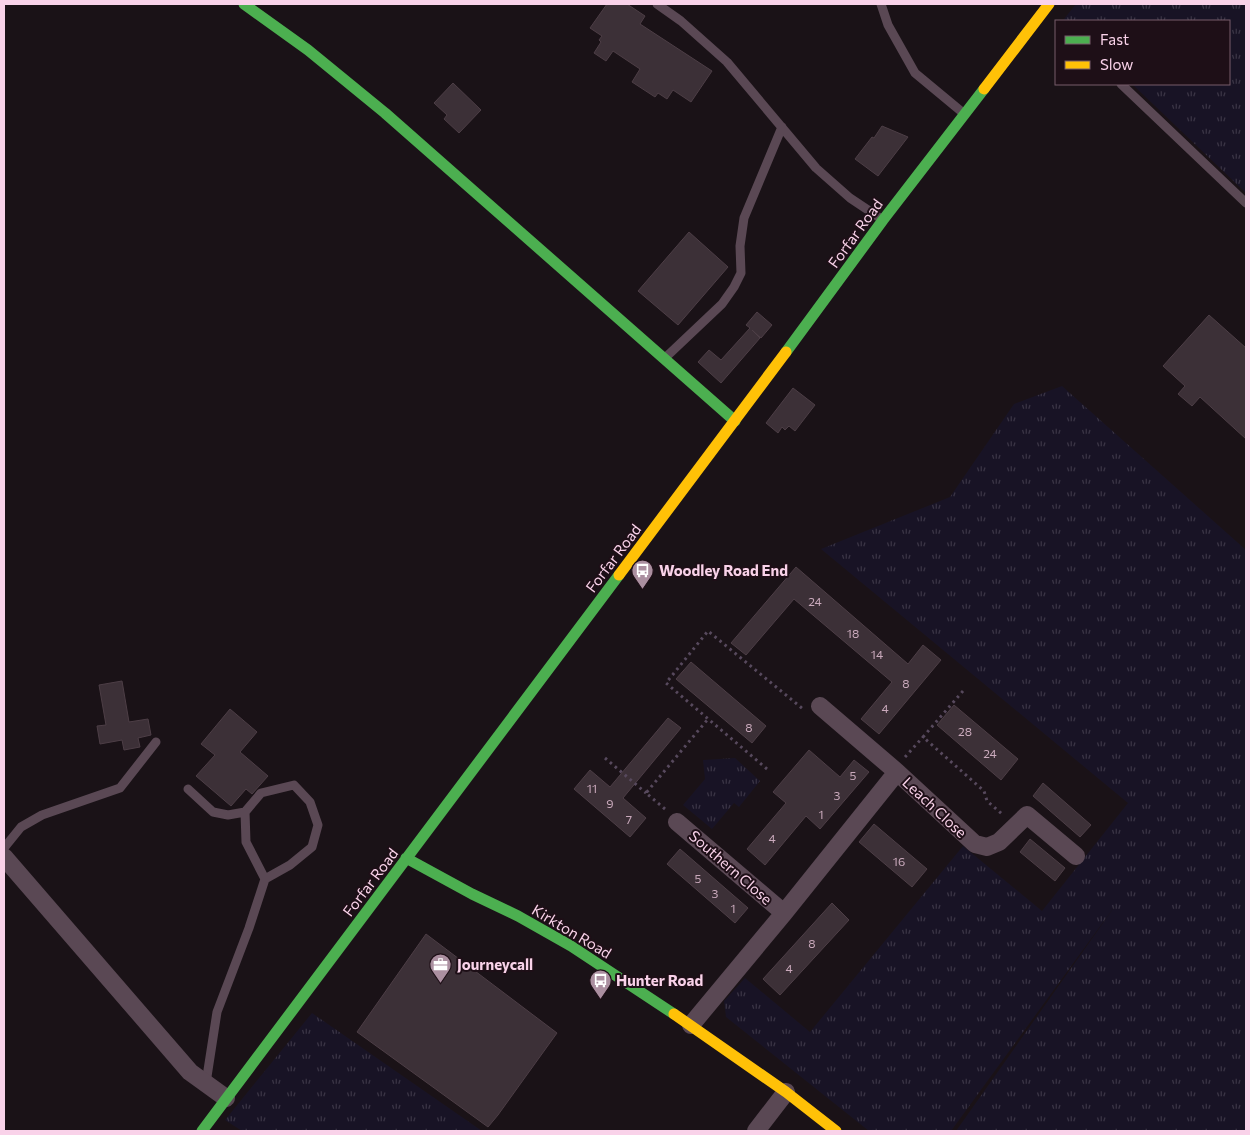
<svg xmlns="http://www.w3.org/2000/svg" width="1250" height="1135" font-family="Commissioner,sans-serif">
	<style>
		.grass { fill: url(#grass-tufts) }
		.building { fill: #3c3037; stroke: #4d3e46 }
		.lines { fill: none; stroke-linecap: round; stroke-linejoin: round }
		.path { stroke: #57495d; stroke-width: 3; stroke-dasharray: 2.5 4; stroke-linecap: butt }
		.lane { stroke: #5a4854; stroke-width: 9 }
		.street { stroke: #5a4854; stroke-width: 18 }
		.fast { stroke: #4caf50; stroke-width: 11 }
		.slow { stroke: #ffc107; stroke-width: 11 }
		.labels { text-anchor: middle; dominant-baseline: central; stroke-width: 4; stroke-linejoin: round; paint-order: stroke }
		.number-label { font-size: 12px; fill: #caaabc }
		.street-label { font-size: 15px; fill: #f9d2e9; stroke: #1e0f17 }
		.poi-label { font-size: 15px; font-weight: bold; fill: #f9d2e9; stroke: #1e0f17; text-anchor: start }
	</style>
	<defs>
		<pattern id="grass-tufts" width="24" height="20" patternUnits="userSpaceOnUse" patternTransform="scale(1.25)"><rect width="24" height="20" fill="#181325"/><path d="M3 7l-1-3M5 7V3M7 7l1-3M15 17l-1-3M17 17v-4M19 17l1-3" fill="none" stroke="#3a3445"/></pattern>
	</defs>
	<rect width="100%" height="100%" fill="#1a1217"/>
	<path class="grass" d="M1076 4H1246V193L1132 84H1229V21H1067L1064 19Z
		M1062 386 1246 550V1131H956L1120 899 951 1131H869L726 1017 724 1001 745 978 810 1032 963 846 1042 911 1128 803 821 549 950 497 1014 404Z
		M735 758 760 781 739 807 734 803 712 829 683 805 705 779 703 760Z
		M312 1013 482 1131H242L225 1120Z"/>
	<path class="building" d="M607 4H627L645 16 640 24 712 71 691 102 673 90 667 99 658 93 655 97 632 82 640 69 613 51 606 61 594 53 601 42 599 40 602 36 590 28Z
		M453 83 481 110 459 133 444 119 447 115 434 103Z
		M882 126 908 137 878 176 855 159 872 137 874 138Z
		M689 232 728 267 678 325 638 291Z
		M757 312 772 325 761 338 752 330 760 338 721 383 698 362 709 350 721 360 750 328 746 325Z
		M1209 315 1246 348V439L1200 397 1192 406 1178 394 1185 386 1163 366Z
		M793 388 815 405 795 431 789 426 785 430 782 427 778 433 766 423Z
		M796 567 908 664 923 645 941 660 879 734 861 719 892 682 794 599 746 655 731 643Z
		M691 662 766 726 752 743 676 679Z
		M122 681 129 722 148 719 151 735 138 738 140 747 124 750 122 740 100 744 97 726 106 725 99 685Z
		M954 705 1018 759 1001 780 937 725Z
		M230 709 257 732 240 752 268 776 252 794 246 789 231 806 196 776 215 755 201 744Z
		M668 718 681 728 623 798 646 818 630 837 574 789 590 770 610 787Z
		M809 750 840 777 854 760 869 772 820 829 806 816 765 865 747 849 786 803 773 792Z
		M1043 783 1091 825 1080 837 1033 796Z
		M874 824 927 869 912 887 859 842Z
		M1030 839 1065 868 1055 881 1020 852Z
		M680 849 748 908 735 923 667 864Z
		M832 903 849 920 780 995 763 979Z
		M426 934 557 1033 498 1115 488 1127 357 1032Z"/>
	<g class="lines">
		<path class="path" d="M963 691 923 737 984 791 987 801 1002 814
			M905 757 923 737
			M605 758 646 793
			M767 769 666 683 708 631 803 709
			M665 809 646 793 708 719"/>
		<path class="lane" d="M657 4 681 21 727 62 816 168 850 198 880 218
			M881 4 888 25 915 73 962 112
			M1121 84 1246 203
			M666 357 722 304 734 287 741 273 740 246 744 218 782 127
			M188 789 213 812 228 815 245 812
			M4 848 21 827 42 815 120 788 156 742
			M206 1083 217 1012 249 928 265 879 246 842 245 812 261 793 294 785 310 802 318 825 312 847 290 865 265 879"/>
		<path class="street" d="M820 706 897 772 975 844 987 847 999 842 1027 815 1076 856
			M677 822 784 913
			M4 857 190 1072 226 1098
			M691 1025 784 913 897 772
			M756 1131 786 1092"/>
		<path class="fast" d="M244 4 308 50 385 113 735 421
			M786 352 883 220 984 89
			M406 858 472 894 518 916 571 946 674 1014
			M202 1131 619 575"/>
		<path class="slow" d="M984 89 1049 4
			M619 575 786 352
			M674 1014 786 1092 836 1131"/>
	</g>
	<defs>
		<symbol id="bus-pin" viewBox="-11 -11 22 30"><path d="M0 17L-7.5 6A9.5 9.5 0 1 1 7.5 6Z" fill="#ab8fa0" stroke="#1e0f17"/><path d="M-5-6H5V4H4V6H2V4H-2V6H-4V4H-5ZM-3.5-4V0h7V-4ZM-3.5 1.2v1.5H-2V1.2ZM2 1.2v1.5H3.5V1.2Z" fill="#fff"/></symbol>
		<symbol id="office-pin" viewBox="-11 -11 22 30"><path d="M0 17L-7.5 6A9.5 9.5 0 1 1 7.5 6Z" fill="#ab8fa0" stroke="#1e0f17"/><path d="M-6-3h4V-5.5h4V-3h4V5H-6ZM-1-4.5V-3h2v-1.5ZM-6 0V1H6V0Z" fill="#fff"/></symbol>
	</defs>
	<g fill-rule="evenodd">
		<use href="#bus-pin" x="630" y="558" width="25" height="34"/>
		<use href="#office-pin" x="428" y="952" width="25" height="34"/>
		<use href="#bus-pin" x="588" y="968" width="25" height="34"/>
	</g>
	<g class="labels">
		<g class="number-label">
			<text x="815" y="601">24</text>
			<text x="853" y="633">18</text>
			<text x="877" y="654">14</text>
			<text x="906" y="683">8</text>
			<text x="885" y="708">4</text>
			<text x="749" y="727">8</text>
			<text x="965" y="731">28</text>
			<text x="990" y="753">24</text>
			<text x="853" y="775">5</text>
			<text x="592" y="788">11</text>
			<text x="837" y="795">3</text>
			<text x="610" y="803">9</text>
			<text x="821" y="814">1</text>
			<text x="629" y="819">7</text>
			<text x="772" y="838">4</text>
			<text x="899" y="861">16</text>
			<text x="698" y="878">5</text>
			<text x="715" y="893">3</text>
			<text x="733" y="908">1</text>
			<text x="812" y="943">8</text>
			<text x="789" y="968">4</text>
		</g>
		<g class="street-label">
			<text transform="translate(855 233) rotate(-54)">Forfar Road</text>
			<text transform="translate(613 558) rotate(-53)">Forfar Road</text>
			<text transform="translate(935 807) rotate(43)">Leach Close</text>
			<text transform="translate(731 867) rotate(41)">Southern Close</text>
			<text transform="translate(370 882) rotate(-53)">Forfar Road</text>
			<text transform="translate(572 931) rotate(31)">Kirkton Road</text>
		</g>
		<g class="poi-label">
			<text x="659" y="570">Woodley Road End</text>
			<text x="457" y="964">Journeycall</text>
			<text x="616" y="980">Hunter Road</text>
		</g>
	</g>
	<rect width="1250" height="1135" fill="none" stroke="#f9d2e9" stroke-width="10"/>
	<rect x="1055" y="20" width="175" height="65" fill="#1e0f17" stroke="#765d6b"/>
	<rect x="1065" y="36" width="25" height="8" fill="#4caf50" stroke="#765d6b"/>
	<text x="1100" y="45" font-size="15" fill="#f9d2e9">Fast</text>
	<rect x="1065" y="61" width="25" height="8" fill="#ffc107" stroke="#765d6b"/>
	<text x="1100" y="70" font-size="15" fill="#f9d2e9">Slow</text>
</svg>
